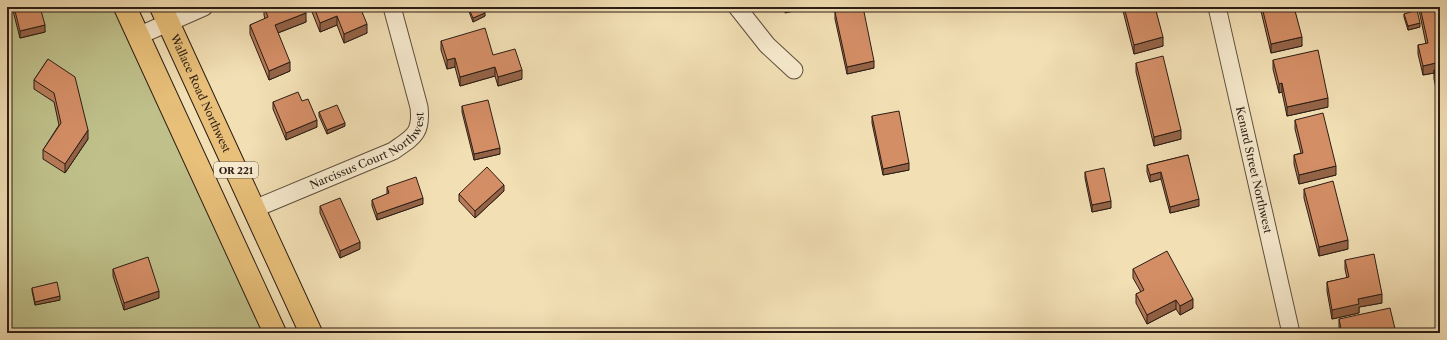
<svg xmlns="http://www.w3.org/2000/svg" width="1447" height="340" font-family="'Libre Caslon Text',serif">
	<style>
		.green { fill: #bfc08a; stroke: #756e4f }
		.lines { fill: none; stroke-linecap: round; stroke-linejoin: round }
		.minor-casing { stroke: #5d4e3c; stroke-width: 19 }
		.primary-casing { stroke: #2b1d14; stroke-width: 24 }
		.minor { stroke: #f7eace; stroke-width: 17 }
		.primary { stroke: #e9c07a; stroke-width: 22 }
		.wall { fill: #b67a58; stroke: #2b1d14 }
		.shaded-wall { fill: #946347; stroke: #2b1d14 }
		.building { fill: #d48e66; stroke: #2b1d14 }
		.labels { text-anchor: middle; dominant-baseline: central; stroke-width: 3; stroke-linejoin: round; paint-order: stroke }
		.shield { fill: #f7eace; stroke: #685a4c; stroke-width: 1 }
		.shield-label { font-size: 10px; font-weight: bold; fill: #2b1d14 }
		.street-label { font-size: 11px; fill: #2b1d14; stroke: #f7eace }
	</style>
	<rect width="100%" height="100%" fill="#f2dfb4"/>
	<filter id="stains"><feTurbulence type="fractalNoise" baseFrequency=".005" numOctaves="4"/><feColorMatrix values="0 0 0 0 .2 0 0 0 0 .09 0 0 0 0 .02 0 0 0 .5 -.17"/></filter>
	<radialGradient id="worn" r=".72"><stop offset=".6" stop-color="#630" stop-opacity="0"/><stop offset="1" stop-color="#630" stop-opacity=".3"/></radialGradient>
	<path class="green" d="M7 7H124L280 333H7Z"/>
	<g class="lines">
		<defs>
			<g id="minor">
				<path d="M737 7 767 45 794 70"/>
				<path id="s1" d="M1217 7 1291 333"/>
				<path d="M138 36 204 7"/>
				<path id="s2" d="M254 209 393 151C413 137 422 134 419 107L392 7"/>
			</g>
			<g id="primary">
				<path d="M125 7 275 333"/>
				<path id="s3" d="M161 7 311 333"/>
			</g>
		</defs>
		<use href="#minor" class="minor-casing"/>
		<use href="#primary" class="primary-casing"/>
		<use href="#minor" class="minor"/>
		<use href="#primary" class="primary"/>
	</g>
	<path class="wall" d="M12 7H40L45 32 20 38Z
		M264 7H304L306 22 278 33 290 71 269 80 250 34V25L265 19 264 15Z
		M310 7H360L367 33 344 43 337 25 320 32Z
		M468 7H483L485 16 473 22 468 9Z
		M1122 7H1155L1163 46 1134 54Z
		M1260 7H1294L1302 46 1271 53Z
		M1419 7H1440V128L1436 112V103L1439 102 1434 79V73L1423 75 1418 54V45L1426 44 1419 10Z
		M835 12 874 68 847 74 835 19Z
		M1404 14 1420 27 1408 30 1404 17Z
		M441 41 493 55 522 79 498 86 495 76 460 86 455 67 447 69 441 50Z
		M48 59 88 139 65 173 43 159V150L59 125 54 102 34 89V80Z
		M1273 60 1328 107 1287 116 1282 92 1279 93 1273 69Z
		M1136 63 1181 139 1154 146 1136 72Z
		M302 101 317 127 286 140 273 109V102Z
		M462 106 500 154 474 160 462 112Z
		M319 112 345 126 327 134 319 116Z
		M872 116 909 170 883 175 872 123Z
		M1295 120 1336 175 1299 184 1294 164V155L1301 153 1295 129Z
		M1188 155 1199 206 1170 213 1161 179 1150 182 1147 172V165Z
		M1085 172 1111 208 1092 212 1085 178Z
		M387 187 423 204 377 220 372 206V200L387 194Z
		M1304 189 1348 249 1319 256 1304 198Z
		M504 191 475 218 459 201V194Z
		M320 206 360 249 340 258 320 213Z
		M1345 260 1382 303 1359 307V313L1332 319 1327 291V282L1347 278 1345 269Z
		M113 269 159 298 124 310 113 276Z
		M1133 269 1193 308 1180 315 1176 309 1147 324 1136 303V294L1141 292 1133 278Z
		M32 288 60 300 35 305 32 291Z
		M1339 319 1396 333H1340L1339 328Z"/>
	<path class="shaded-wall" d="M785 7H812L785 13Z
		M306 13V22L275 34V25Z
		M485 13V16L473 22V18Z
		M337 16V25L320 32V23Z
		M1420 23V27L1408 30V26Z
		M367 24V33L344 43V34Z
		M45 25V32L20 38V31Z
		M1163 37V46L1134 54V45Z
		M1302 37V46L1271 53V44Z
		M455 58V67L447 69V60Z
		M874 61V68L847 74V67Z
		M290 62V71L269 80V71Z
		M1440 62V71L1434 70V73L1423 75V66Z
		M495 67V76L460 86V77Z
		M522 70V79L498 86V77Z
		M1282 83V92L1279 93V84Z
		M1328 98V107L1287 116V107Z
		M317 120V127L286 140V133Z
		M345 123V126L327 134V130Z
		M88 130V139L65 173V164Z
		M1181 130V139L1154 146V137Z
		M500 148V154L474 160V154Z
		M909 163V170L883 175V169Z
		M1336 166V175L1299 184V175Z
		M1161 172V179L1150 182V175Z
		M504 185V191L475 218V211Z
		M423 198V204L377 220V214Z
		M1199 199V206L1170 213V207Z
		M1111 201V208L1092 212V205Z
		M1348 240V249L1319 256V247Z
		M360 242V249L340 258V251Z
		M159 291V298L124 310V303Z
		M1382 294V303L1359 307V313L1332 319V310L1358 299Z
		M60 296V300L35 305V302Z
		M1193 299V308L1180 315V306Z
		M1176 300V309L1147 324V315Z"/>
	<path class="building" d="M14 7H40L45 25 20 31Z
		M264 7H304L306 13 275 25 290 62 269 71 250 25 268 17Z
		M314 7H360L367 24 344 34 337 16 320 23Z
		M468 7H483L485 13 473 18Z
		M859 7H863L874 61 847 67 835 12Z
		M1124 7H1155L1163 37 1134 45Z
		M1262 7H1294L1302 37 1271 44Z
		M1420 7H1440V62L1423 66 1418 45 1428 43Z
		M1417 10 1420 23 1408 26 1404 14Z
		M485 28 493 55 515 49 522 70 498 77 495 67 460 77 455 58 447 60 441 41Z
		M1318 50 1328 98 1287 107 1282 83 1279 84 1273 60Z
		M1163 56 1181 130 1154 137 1136 63Z
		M48 59 75 77 88 130 65 164 43 150 61 123 54 93 34 80Z
		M1440 69V97L1434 70Z
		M298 92 302 101 308 99 317 120 286 133 273 102Z
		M488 100 500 148 474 154 462 106Z
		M1440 102V120L1436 103Z
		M337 105 345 123 327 130 319 112Z
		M899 111 909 163 883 169 872 116Z
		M1323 113 1336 166 1299 175 1294 155 1303 153 1295 120Z
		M1188 155 1199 199 1170 207 1161 172 1150 175 1147 165Z
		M487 167 504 185 475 211 459 194Z
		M1104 168 1111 201 1092 205 1085 172Z
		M416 177 423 198 377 214 372 200 389 193 387 187Z
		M1333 181 1348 240 1319 247 1304 189Z
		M340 198 360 242 340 251 320 206Z
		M1167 251 1193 299 1180 306 1176 300 1147 315 1136 294 1144 290 1133 269Z
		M1374 254 1382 294 1358 299 1359 304 1332 310 1327 282 1349 277 1345 260Z
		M148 257 159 291 124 303 113 269Z
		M57 282 60 296 35 302 32 288Z
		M1390 308 1396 333H1342L1339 319Z"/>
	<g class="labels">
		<rect class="shield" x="214" y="162" width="44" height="16" rx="3"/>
		<g class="shield-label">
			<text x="236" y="170">OR 221</text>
		</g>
		<g class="street-label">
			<text stroke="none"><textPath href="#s3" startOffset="95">Wallace Road Northwest</textPath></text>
			<text stroke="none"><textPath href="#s2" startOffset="131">Narcissus Court Northwest</textPath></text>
			<text stroke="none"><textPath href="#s1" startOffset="167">Kenard Street Northwest</textPath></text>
		</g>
	</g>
	<rect width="1447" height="340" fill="none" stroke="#f2dfb4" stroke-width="24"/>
	<rect x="8" y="8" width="1431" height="324" fill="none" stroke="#2b1d14" stroke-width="2"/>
	<rect x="12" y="12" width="1423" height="316" fill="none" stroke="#2b1d14"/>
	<rect width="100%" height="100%" filter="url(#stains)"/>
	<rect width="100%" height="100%" fill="url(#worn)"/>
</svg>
